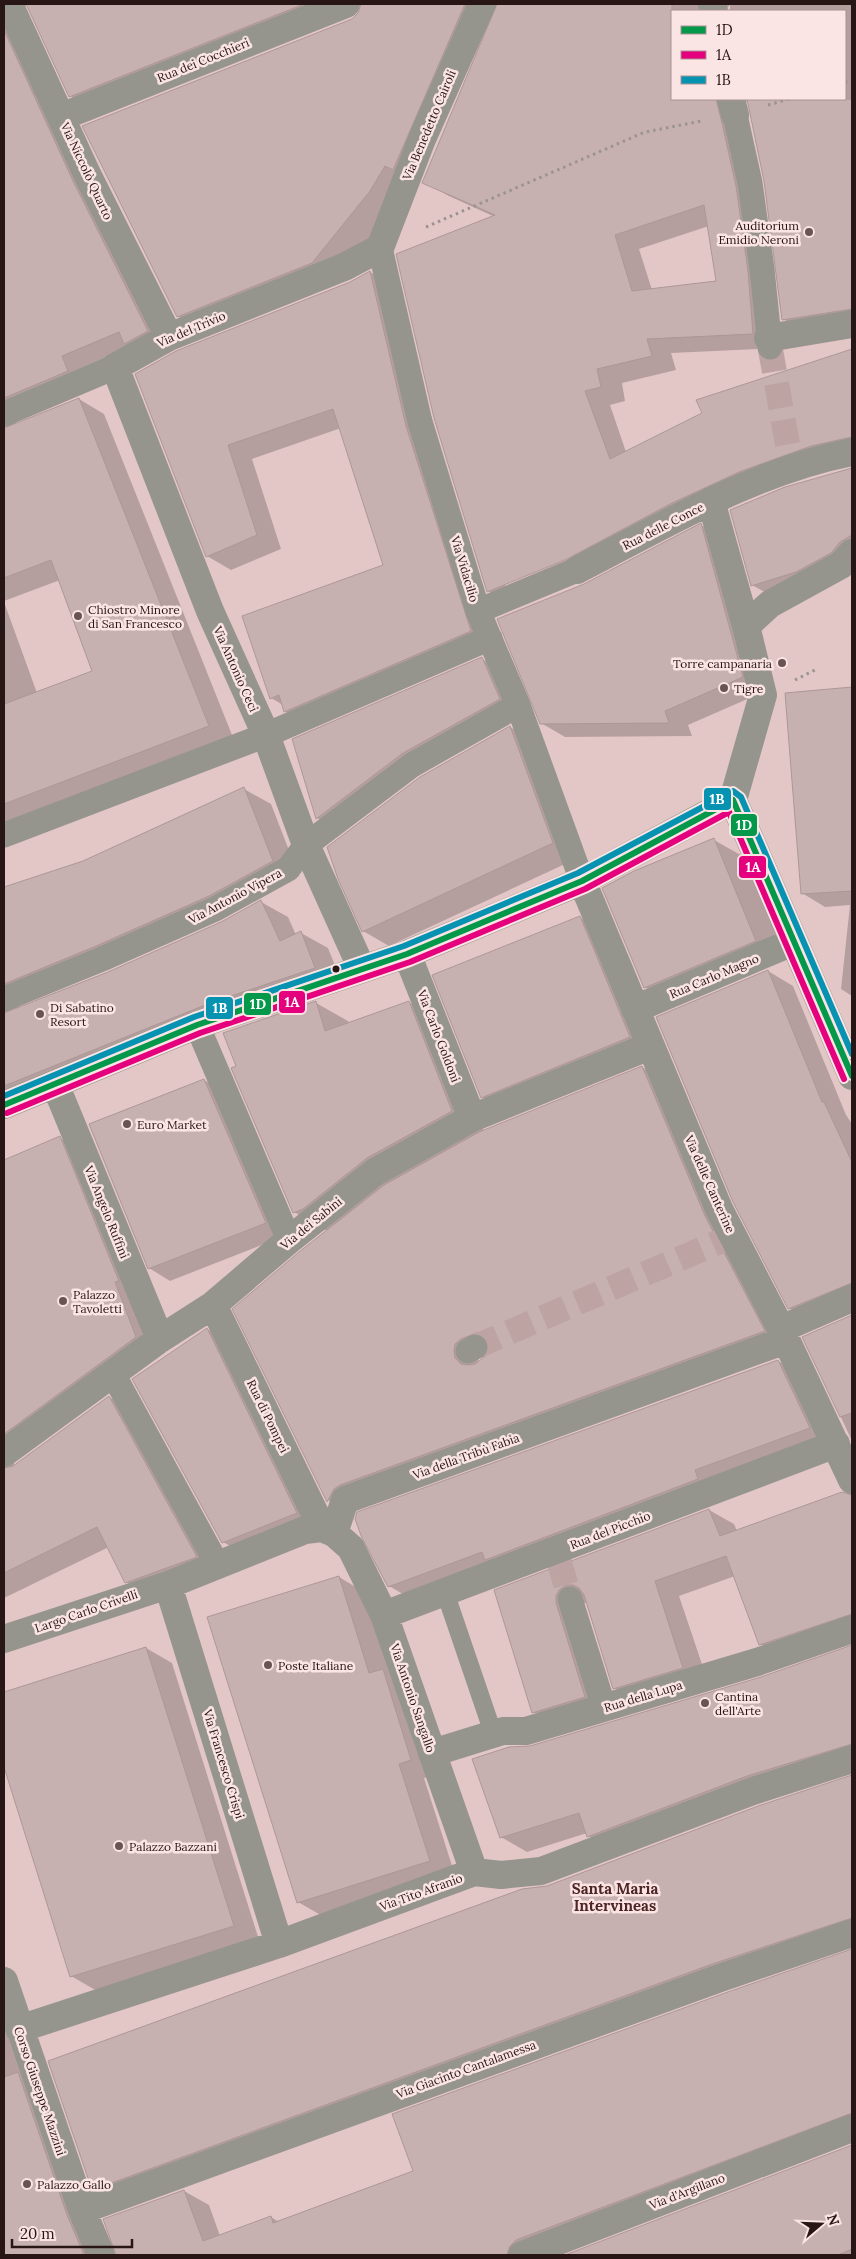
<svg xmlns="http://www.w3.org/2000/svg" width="856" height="2259" font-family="Lora,serif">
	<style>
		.shadow { fill: #0003; fill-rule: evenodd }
		.building { fill: #c7b1b0; stroke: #ad9796; fill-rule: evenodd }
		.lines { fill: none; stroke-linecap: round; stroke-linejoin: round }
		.pedestrian-tunnel { stroke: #bea3a3; stroke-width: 25; stroke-dasharray: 25 12; stroke-linecap: butt }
		.path { stroke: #9b938f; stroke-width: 3; stroke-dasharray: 2.5 4; stroke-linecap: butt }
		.service { stroke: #96958d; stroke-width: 18 }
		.pedestrian { stroke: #96958d; stroke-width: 25 }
		.minor { stroke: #96958d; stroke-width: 28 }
		.bus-1-casing { stroke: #fbe5e4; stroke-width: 10 }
		.bus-2-casing { stroke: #fbe5e4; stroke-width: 10 }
		.bus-3-casing { stroke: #fbe5e4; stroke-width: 10 }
		.bus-1 { stroke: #04984b; stroke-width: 6 }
		.bus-2 { stroke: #e5007d; stroke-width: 6 }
		.bus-3 { stroke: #0693b2; stroke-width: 6 }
		.poi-dot { fill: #695353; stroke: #fbe5e4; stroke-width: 2 }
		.bus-dot { fill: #281515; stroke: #fbe5e4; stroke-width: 2 }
		.labels { text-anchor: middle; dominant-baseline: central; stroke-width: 5; stroke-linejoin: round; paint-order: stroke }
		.street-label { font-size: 12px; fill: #281515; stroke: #fbe5e4 }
		.poi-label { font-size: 12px; fill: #281515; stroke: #fbe5e4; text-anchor: start }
		.quarter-label { font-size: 15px; font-weight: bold; fill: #4d2524; stroke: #fbe5e4 }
		.line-badge { stroke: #fbe5e4; stroke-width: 2 }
		.badge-label { font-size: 14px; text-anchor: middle; font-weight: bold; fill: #fff }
	</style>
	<rect width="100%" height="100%" fill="#e3c7c6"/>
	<path class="shadow" d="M4 4H852V326L808 334 783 319 765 181 748 101 745 102 778 348 671 353 676 370 622 383 625 401 610 405 626 452 703 414 698 401 852 350V457L800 471 513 605 488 591 495 217 449 196 424 182 498 5 493 12 395 206 338 277 203 331 177 316 352 20 359 15 362 5 95 111 70 96 28 4 21 10 173 345 17 420 15 426 79 399 104 414 234 740 4 827V602L37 693 93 672 60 580 4 601V247L11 244 4 227ZM730 5V11H845V99H672V11H724ZM709 226 718 282 652 290 639 249ZM572 555 573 557 505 586V583Z
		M370 272 395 286 495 645 309 725 285 711 283 705 271 698 385 566 341 428 252 459 281 549 231 570 207 556 137 374 350 283Z
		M852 469V564L773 597 752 585 786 488Z
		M701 525 725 539 766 691 688 725 692 736 565 737 541 723 585 585Z
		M482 659 503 671 520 711 425 765 338 830 317 818 294 740Z
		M852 688V996L841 989 850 905 825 907 802 893 786 694Z
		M510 727 536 742 578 858 389 946 363 931Z
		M244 789 271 804 299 876 236 911 19 1006 18 1010 108 973 221 923 261 902 288 917 296 935 301 933 328 948 342 983 4 1113V889L84 862Z
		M714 840 746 858 787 959 677 1006 645 987Z
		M579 917 611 935 661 1055 514 1115 482 1097Z
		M768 971 793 986 846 1115 852 1124V1306L814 1322 789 1308Z
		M409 1002 440 1021 484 1131 642 1067 666 1081 787 1345 364 1498 352 1514 329 1501 234 1309 327 1231 294 1212 316 1003 348 1021 349 1024ZM490 1349 489 1354 478 1362 479 1357Z
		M204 1080 225 1092 287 1235 170 1281 149 1268Z
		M60 1138 85 1152 161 1352 14 1462V1467L109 1397 134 1412 220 1572 151 1596 126 1582 109 1547 4 1598V1161Z
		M852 1316V1441L804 1338Z
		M207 1329 228 1341 318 1525 244 1554 223 1542Z
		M778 1361 804 1376 835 1443 415 1601 389 1586Z
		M851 1497 852 1635 785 1658 760 1644 735 1576 679 1596 708 1682 639 1702 614 1688 587 1602 584 1604 610 1711 558 1727 533 1712 495 1591 709 1510 734 1524 737 1531Z
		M339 1577 364 1592 436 1775 424 1778 455 1875 324 1917 298 1902Z
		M852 1647V1765L613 1851 588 1836 587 1833 527 1852 501 1837 531 1747 762 1678Z
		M146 1648 172 1663 259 1940 97 1991 71 1976 4 1762V1693Z
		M852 1777V1939L118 2203 93 2189 547 1887 759 1807Z
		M852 1951V2135L541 2255H117V2249L184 2191 209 2205 220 2236 271 2217 279 2222 414 2172 726 1994Z
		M4 1989 102 2255H4Z
		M852 2146V2255H568Z"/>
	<path class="building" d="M26 4H304L69 97Z
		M361 4H465L393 170 385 166 370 191 312 263 177 317 82 126 352 19 358 13Z
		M497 4H672V99H716L722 123 736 186 748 271 753 334 647 339 652 356 597 369 601 387 585 391 610 459 702 413 696 400 852 349V437L811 446 739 472 670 504 567 559 487 592 434 418 396 254 495 215 422 183ZM704 205 716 281 632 291 615 235Z
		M4 30 73 181 148 331 124 344 119 332 62 356 68 371 4 398Z
		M747 99H852V309L782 320 764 181Z
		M370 271 406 426 471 631 284 712 279 695 270 699 242 616 383 565 333 409 228 445 257 535 206 557 135 374 176 351 350 282Z
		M79 398 209 726 4 804V704L92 671 51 560 4 578V428Z
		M852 468V535L840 542 831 553 796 572 751 586 730 510 785 487Z
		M701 523 743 677 665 711 669 723 540 724 497 619 584 584Z
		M482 657 500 699 403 753 316 819 292 739Z
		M852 687V891L801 894 785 693Z
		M510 726 553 843 362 932 338 879 327 847 420 777Z
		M244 787 273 861 209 896 96 946 4 984V887L83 861Z
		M714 838 756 941 644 988 602 888 634 871Z
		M261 900 280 941 301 931 315 968 210 1003 4 1086V1013L108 972 221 922Z
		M580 916 630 1037 481 1098 432 975Z
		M768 970 822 1102H824L852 1162V1283L788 1309 733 1202 656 1017Z
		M316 1001 325 1031 409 1001 452 1111 367 1158 303 1209 293 1213 231 1068 236 1066 223 1033Z
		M642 1066 705 1216 765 1331 340 1485 334 1489 327 1502 232 1309 299 1252 384 1185 479 1132ZM476 1333 482 1334 487 1339 489 1347 488 1354 475 1364 467 1365 461 1364 455 1358 454 1350 455 1344 461 1339Z
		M204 1079 266 1223 148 1269 89 1124Z
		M60 1136 119 1281 115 1282 136 1337 4 1434V1160Z
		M852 1315V1413L840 1417 802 1337Z
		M207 1328 297 1513 222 1543 132 1379Z
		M778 1360 810 1428 695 1470 698 1479 485 1560 482 1552 388 1587 362 1538 355 1519 357 1512Z
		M109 1396 197 1557 125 1583 97 1527 4 1573V1468L13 1466Z
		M842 1492 852 1495V1614L759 1645 726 1556 655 1581 683 1668 613 1689 584 1595 579 1588 573 1585H566L559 1590 556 1596V1603L585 1697 532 1713 494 1590 709 1509 720 1536Z
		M339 1576 369 1673 383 1669 411 1760 399 1764 430 1861 297 1903 207 1617Z
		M852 1645V1744L747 1776 587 1837 579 1813 500 1838 472 1759 509 1747 530 1746 761 1677Z
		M146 1647 234 1926 70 1977 4 1767V1692Z
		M852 1775V1918L715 1963 92 2190 48 2061 522 1889 547 1886 758 1806Z
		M852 1949V2113L516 2240 510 2246 507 2255H116L103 2219 184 2190 203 2241 271 2216 273 2223 413 2171 392 2114 725 1993Z
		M18 2072 67 2215 84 2255H4V2077Z
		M852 2145V2249L838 2255H565Z"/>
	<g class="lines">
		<path class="pedestrian-tunnel" d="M770 347 790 458
			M475 1347 721 1241
			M559 1561 570 1599"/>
		<path class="path" d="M845 82 852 80
			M768 105 789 99
			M426 227 645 132 702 121
			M795 680 817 669"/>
		<path class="service" d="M445 1592 493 1733"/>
		<path class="pedestrian" d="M735 115 750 183 762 269 770 347
			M380 248 420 422 478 611 518 705 582 881
			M4 414 115 367
			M478 611 577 570
			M4 835 266 735 490 638
			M4 999 102 959 215 909 288 869 306 845 412 765 518 705
			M197 1025 289 1240
			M468 1351 475 1347
			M113 1374 217 1564
			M570 1599 604 1708"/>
		<path class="minor" d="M9 4 87 174 169 337
			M712 4 714 11
			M731 99 735 115
			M61 117 346 4
			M768 338 852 324
			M711 501 746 626
			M577 570C665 525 754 471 852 452
			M733 800 852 1076
			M582 881 719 1209 781 1329 852 1480
			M407 954 472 1118
			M362 969 306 845 266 735 210 611 115 367 169 337 344 267 380 248 422 139 482 4
			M635 1009 793 942
			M55 1084 160 1339
			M4 1105 197 1025 407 954 582 881 733 800 763 695 746 626 770 604 841 565 852 553
			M213 1305 322 1528
			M781 1329 852 1298
			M4 1453 160 1339 213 1305 289 1240 375 1172 472 1118 650 1046
			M334 1533 345 1500 786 1340
			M168 1585 279 1944
			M384 1615 836 1444
			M4 1639 168 1585 305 1530 322 1528 334 1533 351 1548 384 1615 474 1872
			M432 1753 503 1731H526L757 1662 852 1629
			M4 1981 82 2210 101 2255
			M19 2029 279 1944 474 1872 501 1875 541 1871 753 1791 852 1759
			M82 2210 720 1978 852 1933
			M522 2255 852 2128"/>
		<defs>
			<path id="bus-1" d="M4 1105 197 1025 407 954 582 881 733 800 852 1076"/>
			<path id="bus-2" d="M7 1113 200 1033 410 962 585 889 729 812 844 1079"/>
			<path id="bus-3" d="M4 1096 194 1017 404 946 578 873 733 791 741 797 852 1054"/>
		</defs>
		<use href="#bus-1" class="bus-1-casing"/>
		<use href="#bus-2" class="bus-2-casing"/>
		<use href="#bus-3" class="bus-3-casing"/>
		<use href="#bus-1" class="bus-1"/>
		<use href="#bus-2" class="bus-2"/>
		<use href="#bus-3" class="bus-3"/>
	</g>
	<g class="poi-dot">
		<circle cx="809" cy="232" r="5"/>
		<circle cx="78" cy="616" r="5"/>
		<circle cx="782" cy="663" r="5"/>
		<circle cx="724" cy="688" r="5"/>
		<circle cx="40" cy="1014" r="5"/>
		<circle cx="127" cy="1124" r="5"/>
		<circle cx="63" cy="1301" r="5"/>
		<circle cx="268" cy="1665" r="5"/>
		<circle cx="705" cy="1703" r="5"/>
		<circle cx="119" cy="1846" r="5"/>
		<circle cx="27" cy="2184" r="5"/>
	</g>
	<circle class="bus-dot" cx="336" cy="969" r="4.5"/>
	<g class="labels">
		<g class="street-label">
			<text transform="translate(203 60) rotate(-22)">Rua dei Cocchieri</text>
			<text transform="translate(429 125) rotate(-67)">Via Benedetto Cairoli</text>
			<text transform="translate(87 171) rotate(65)">Via Niccolò Quarto</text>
			<text transform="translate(191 329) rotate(-23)">Via del Trivio</text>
			<text transform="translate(663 526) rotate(-27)">Rua delle Conce</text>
			<text transform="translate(465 569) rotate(73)">Via Vidacilio</text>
			<text transform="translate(236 669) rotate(66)">Via Antonio Ceci</text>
			<text transform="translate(235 896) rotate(-28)">Via Antonio Vipera</text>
			<text transform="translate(714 976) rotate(-23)">Rua Carlo Magno</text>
			<text transform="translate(439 1036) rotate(69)">Via Carlo Goldoni</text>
			<text transform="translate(710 1184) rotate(66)">Via delle Canterine</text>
			<text transform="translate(107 1212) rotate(68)">Via Angelo Ruffini</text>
			<text transform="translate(311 1223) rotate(-39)">Via dei Sabini</text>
			<text transform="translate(268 1416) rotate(64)">Rua di Pompei</text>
			<text transform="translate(466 1456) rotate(-20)">Via della Tribù Fabia</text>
			<text transform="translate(610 1530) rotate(-21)">Rua del Picchio</text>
			<text transform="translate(86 1611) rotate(-19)">Largo Carlo Crivelli</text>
			<text transform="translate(643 1696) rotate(-17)">Rua della Lupa</text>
			<text transform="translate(413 1698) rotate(71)">Via Antonio Sangallo</text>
			<text transform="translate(224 1764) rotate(73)">Via Francesco Crispi</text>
			<text transform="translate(421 1892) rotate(-20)">Via Tito Afranio</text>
			<text transform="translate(466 2069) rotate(-20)">Via Giacinto Cantalamessa</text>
			<text transform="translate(40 2091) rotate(71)">Corso Giuseppe Mazzini</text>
			<text transform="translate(687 2191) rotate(-21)">Via d'Argillano</text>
		</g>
		<g class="poi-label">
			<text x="799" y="225" text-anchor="end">Auditorium<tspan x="799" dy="14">Emidio Neroni</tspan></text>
			<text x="88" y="609">Chiostro Minore<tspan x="88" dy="14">di San Francesco</tspan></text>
			<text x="772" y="663" text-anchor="end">Torre campanaria</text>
			<text x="734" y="688">Tigre</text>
			<text x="50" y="1007">Di Sabatino<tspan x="50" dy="14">Resort</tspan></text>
			<text x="137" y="1124">Euro Market</text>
			<text x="73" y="1294">Palazzo<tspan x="73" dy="14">Tavoletti</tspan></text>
			<text x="278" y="1665">Poste Italiane</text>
			<text x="715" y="1696">Cantina<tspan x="715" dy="14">dell'Arte</tspan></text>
			<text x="129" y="1846">Palazzo Bazzani</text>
			<text x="37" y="2184">Palazzo Gallo</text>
		</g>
		<g class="quarter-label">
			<text x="615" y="1888">Santa Maria<tspan x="615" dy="17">Intervineas</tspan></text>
		</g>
	</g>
	<g class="line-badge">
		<rect x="703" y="787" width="29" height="24" rx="5" fill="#0693b2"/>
		<rect x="730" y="813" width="28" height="24" rx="5" fill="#04984b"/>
		<rect x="738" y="855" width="29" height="24" rx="5" fill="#e5007d"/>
		<rect x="278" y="990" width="28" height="24" rx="5" fill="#e5007d"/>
		<rect x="243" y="992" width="29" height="24" rx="5" fill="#04984b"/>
		<rect x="205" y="996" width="29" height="24" rx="5" fill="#0693b2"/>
	</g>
	<g class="badge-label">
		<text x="717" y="804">1B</text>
		<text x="744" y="830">1D</text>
		<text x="753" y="872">1A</text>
		<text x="292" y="1007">1A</text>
		<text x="258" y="1009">1D</text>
		<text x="220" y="1013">1B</text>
	</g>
	<rect width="856" height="2259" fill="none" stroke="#281515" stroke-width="10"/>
	<rect x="671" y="10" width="175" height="90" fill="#fbe5e4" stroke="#a79291"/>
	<rect x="681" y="26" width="25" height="8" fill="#04984b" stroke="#a79291"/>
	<text x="716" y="35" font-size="15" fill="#281515">1D</text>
	<rect x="681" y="51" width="25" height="8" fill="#e5007d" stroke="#a79291"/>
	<text x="716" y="60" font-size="15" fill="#281515">1A</text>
	<rect x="681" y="76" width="25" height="8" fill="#0693b2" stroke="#a79291"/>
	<text x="716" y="85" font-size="15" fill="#281515">1B</text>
	<g transform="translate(821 2224) rotate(71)" stroke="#fbe5e4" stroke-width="4" paint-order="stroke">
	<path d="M0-4L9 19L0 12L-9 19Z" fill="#281515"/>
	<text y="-8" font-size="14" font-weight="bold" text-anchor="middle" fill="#281515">N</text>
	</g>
	<path d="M12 2239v8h120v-8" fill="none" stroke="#281515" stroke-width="2.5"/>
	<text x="20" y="2239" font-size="15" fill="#281515" stroke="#fbe5e4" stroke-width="4" paint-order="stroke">20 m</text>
</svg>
